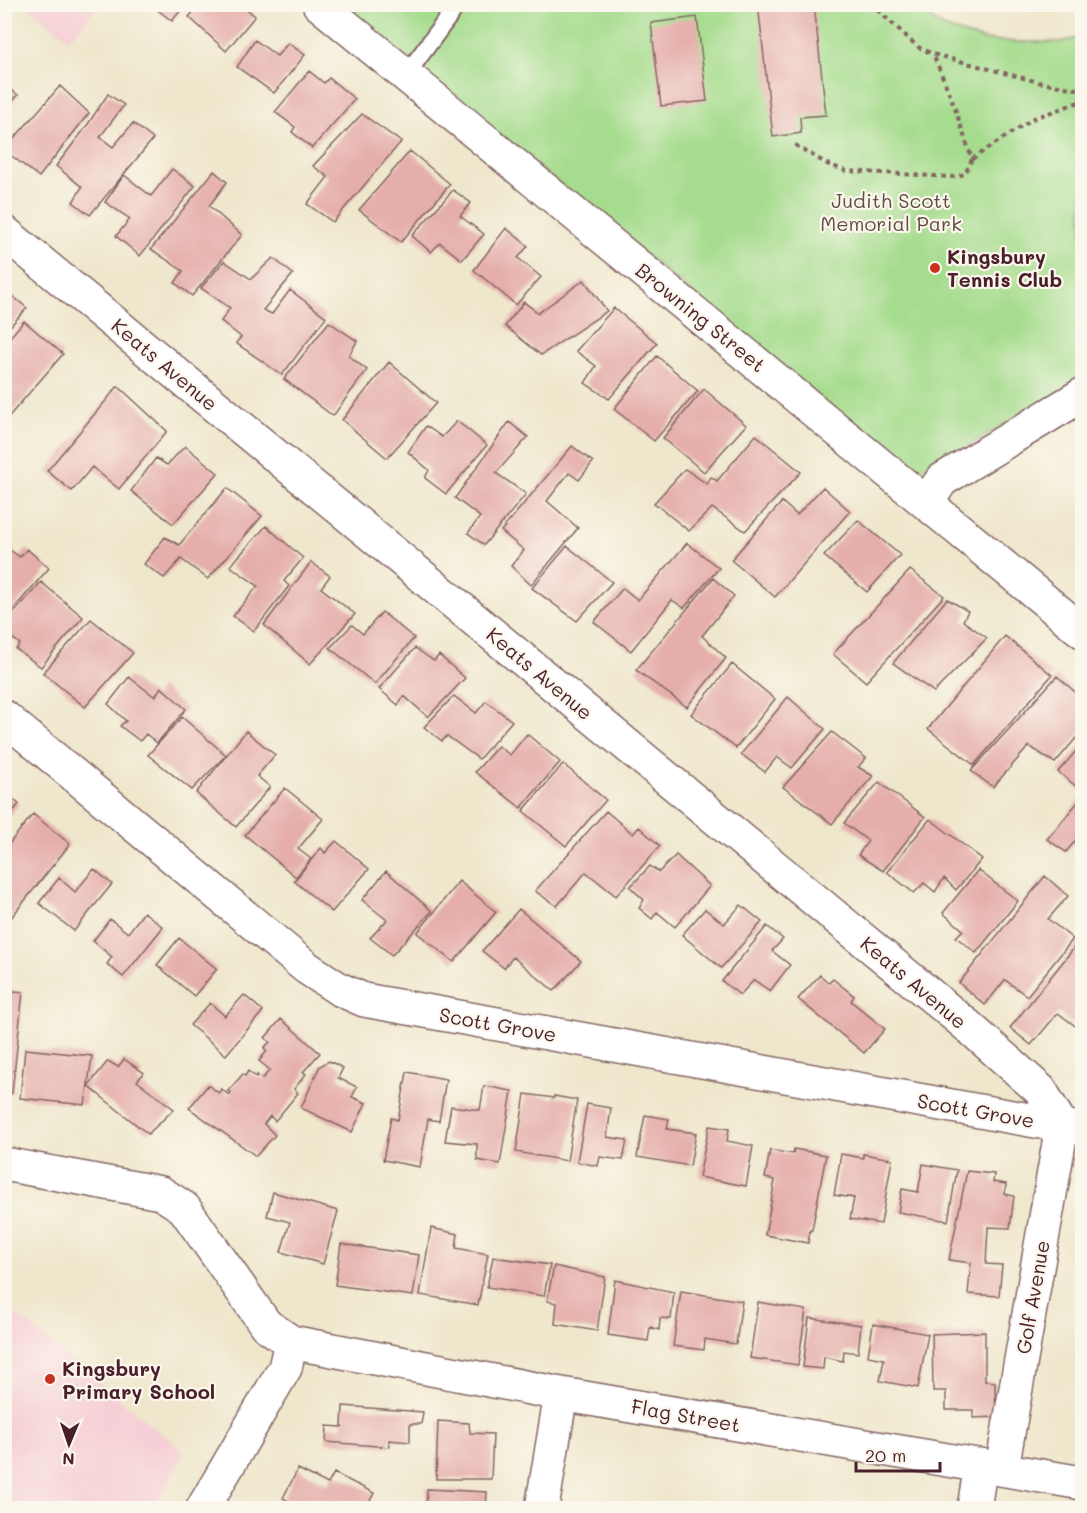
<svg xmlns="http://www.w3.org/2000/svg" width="1087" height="1513" font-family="Mali,sans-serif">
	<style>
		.built { fill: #f6cfd6 }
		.green { fill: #a5dc8d; stroke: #787e5c; stroke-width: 1.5 }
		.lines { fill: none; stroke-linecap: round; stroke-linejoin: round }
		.stream { stroke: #55a4ce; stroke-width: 8 }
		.building { fill: #e5aeab }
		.lane-casing { stroke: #846563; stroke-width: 20 }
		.street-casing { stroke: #846563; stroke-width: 36 }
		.path { stroke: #846563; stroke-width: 4; stroke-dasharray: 4.5 4.5; stroke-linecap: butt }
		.lane { stroke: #fff; stroke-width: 16 }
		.street { stroke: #fff; stroke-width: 33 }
		.poi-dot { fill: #c8321e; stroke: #fbf7ec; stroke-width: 2 }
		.labels { text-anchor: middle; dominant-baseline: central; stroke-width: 4.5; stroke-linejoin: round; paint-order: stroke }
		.park-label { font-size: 20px; fill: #614e44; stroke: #fbf7ec }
		.poi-label { font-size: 20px; font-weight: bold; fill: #4a1f2b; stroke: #fbf7ec; text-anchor: start }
		.street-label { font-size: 20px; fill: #4a1f2b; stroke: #fbf7ec }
	</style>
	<rect width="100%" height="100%" fill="#fbf7ec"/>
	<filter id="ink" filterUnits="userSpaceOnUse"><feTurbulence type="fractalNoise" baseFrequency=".0167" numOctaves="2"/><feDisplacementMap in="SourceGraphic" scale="12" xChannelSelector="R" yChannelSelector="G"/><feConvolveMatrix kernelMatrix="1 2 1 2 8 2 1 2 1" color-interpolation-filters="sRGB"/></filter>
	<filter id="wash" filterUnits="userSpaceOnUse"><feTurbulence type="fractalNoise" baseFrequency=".008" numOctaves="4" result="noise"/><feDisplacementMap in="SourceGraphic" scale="24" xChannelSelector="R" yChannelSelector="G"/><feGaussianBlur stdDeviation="1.35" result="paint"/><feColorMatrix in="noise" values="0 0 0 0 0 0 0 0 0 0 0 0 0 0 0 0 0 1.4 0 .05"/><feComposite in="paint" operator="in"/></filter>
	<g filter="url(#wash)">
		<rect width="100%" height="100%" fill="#efe7cc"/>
		<path class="built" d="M26 5H99L69 40Z
			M5 1305 185 1453 153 1508H5Z"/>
		<path class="green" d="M913 4 916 8 943 27 984 40 1018 42H1060L1082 37V378L941 462C926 468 915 469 899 464L342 5Z"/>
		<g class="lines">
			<path class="stream" d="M976 4 982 8 1031 4"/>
		</g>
		<g id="blocks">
			<path class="building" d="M150 4H186L172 21Z
				M200 4H241L255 16 226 51 189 17Z
				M758 4H814L826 115 800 117 801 133 773 137Z
				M697 17 707 101 661 106 651 23Z
				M255 40 277 56 288 43 305 55 274 93 237 67Z
				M309 71 324 83 329 78 355 99 312 148 292 132 295 127 275 112Z
				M4 85 18 95 4 110Z
				M60 86 89 113 39 177 4 150Z
				M108 94 124 105 100 137 113 147 133 123 153 139 90 215 73 202 82 187 56 166 86 127Z
				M362 114 401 142 333 222 307 204 328 177 313 166Z
				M410 151 450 184 401 242 359 210Z
				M172 169 195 186 140 256 116 236 130 219 105 202 124 175 151 196Z
				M214 171 227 182 209 206 242 235 192 296 175 283 183 271 151 249Z
				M453 190 471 203 460 216 484 234 462 260 440 243 431 252 412 236Z
				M506 228 528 246 518 258 541 277 516 305 474 270Z
				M273 258 293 274 263 310 272 314 290 290 326 317 282 375 236 343 241 337 221 321 230 308 201 288 224 261 251 279Z
				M584 280 607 311 541 355 505 326 524 302 538 313Z
				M4 289 27 308 4 333Z
				M614 308 657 343 609 399 585 383 596 366 576 351Z
				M24 321 63 354 4 422V344Z
				M329 322 357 341 349 356 367 370 333 416 284 379Z
				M657 356 698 391 654 441 614 409Z
				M389 362 436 403 387 458 342 420Z
				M118 386 167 431 119 489 92 467 72 491 47 471Z
				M704 389 746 425 704 472 663 438Z
				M457 421 487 445 446 494 425 478 429 470 408 452 426 426 442 437Z
				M509 422 528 437 496 473 526 494 484 545 468 533 480 517 455 498Z
				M756 435 801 472 745 531 712 508 689 531 654 503 685 469 707 484 711 477 717 481Z
				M185 446 218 473 173 524 131 491 156 458 167 465Z
				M572 446 593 462 579 480 569 473 547 501 578 528 531 585 511 566 524 550 501 531Z
				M823 487 850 511 775 597 731 560 782 502 797 515Z
				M227 488 262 516 208 579 181 559 164 578 144 564 165 537 179 545Z
				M858 520 900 555 867 592 824 556Z
				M266 526 303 558 284 581 289 586 254 631 233 616 258 586 230 566Z
				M687 543 719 568 684 608 672 600 631 651 594 622 623 588 638 600Z
				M4 546 20 557 27 549 49 568 4 620Z
				M567 546 612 582 577 621 532 588Z
				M311 562 330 576 321 588 355 614 310 664 264 625Z
				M910 570 944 596 866 682 833 654Z
				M713 578 734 596 702 636 726 658 687 707 636 670Z
				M41 582 83 617 41 667 16 649 20 644 4 632V624Z
				M947 599 968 611 963 621 987 638 934 692 893 663Z
				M382 612 414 638 375 684 330 648 352 625 363 634Z
				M91 619 133 653 85 707 43 673Z
				M1005 636 1052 675 974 765 928 729Z
				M415 648 434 661 439 655 465 678 428 717 404 696 398 705 379 689Z
				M732 664 775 699 736 748 691 714Z
				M1057 676 1082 698V731L1055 763 1029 746 993 787 971 771Z
				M129 677 155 697 161 687 186 709 157 743 146 734 140 741 120 726 126 721 108 704Z
				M454 696 476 713 486 701 512 721 479 759 447 736 442 741 424 727Z
				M788 697 825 729 792 768 777 757 765 772 741 754Z
				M182 717 226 755 192 790 148 755Z
				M246 731 275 755 257 776 270 787 236 827 196 793Z
				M832 732 866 758 858 767 873 776 832 824 783 787Z
				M527 734 560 762 521 808 475 772 498 746 510 755Z
				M1082 744V791L1058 772Z
				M563 764 606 800 566 846 523 811Z
				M879 782 925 817 883 871 858 855 868 841 844 823Z
				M285 788 323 819 298 849 311 859 296 877 245 835Z
				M4 792 19 804 4 822Z
				M1082 797V833L1066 852 1047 839Z
				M606 811 633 834 639 827 660 846 616 896 586 872 557 906 535 891Z
				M33 814 70 844 6 924 4 923V850Z
				M930 819 982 859 956 890 944 878 935 892 924 883 914 893 887 872Z
				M336 841 369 869 332 912 294 881 321 848 325 853Z
				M676 855 710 886 675 927 657 912 652 919 639 908 644 900 630 887 650 866 659 872Z
				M94 869 112 884 74 931 39 903 59 878 75 892Z
				M978 870 1018 901 976 953 956 937 963 930 943 913Z
				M386 871 432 911 392 955 370 938 387 920 362 900Z
				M1045 876 1068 896 1048 919 1073 939 1027 996 1005 980 985 1005 959 983Z
				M459 881 496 912 454 962 417 933Z
				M741 905 762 922 721 968 682 935 705 909 724 924Z
				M519 909 581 961 554 991 513 957 504 968 482 951Z
				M144 912 163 927 123 977 107 964 112 957 93 941 110 919 128 933Z
				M767 926 783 939 772 951 790 965 770 991 754 980 740 995 722 981Z
				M179 938 217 969 194 996 157 965Z
				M1082 938V1031L1058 1013 1031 1045 1010 1028Z
				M820 975 829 983 833 979 854 996 851 1001 885 1029 864 1053 798 999Z
				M4 990 23 992 12 1093H4Z
				M244 995 263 1011 226 1055 190 1025 210 1003 225 1016Z
				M281 1019 320 1053 303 1072 306 1074 294 1089 298 1093 275 1121 270 1116 264 1124 275 1135 256 1156 189 1108 208 1085 219 1093 221 1089 229 1095 231 1092 228 1091 243 1074 245 1076 248 1071 256 1077 257 1075 262 1079 270 1070 259 1061 267 1051 264 1048 270 1042 265 1038Z
				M25 1049 92 1056 85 1105 20 1098Z
				M124 1059 144 1073 137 1081 174 1109 148 1134 88 1086 108 1061 118 1067Z
				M329 1061 343 1068 338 1078 357 1087 352 1097 366 1103 352 1132 301 1108 320 1066Z
				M407 1072 446 1079 439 1121 428 1119 420 1167 383 1160 391 1118 398 1120Z
				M484 1086 512 1091 500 1164 477 1160V1144L445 1141 451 1106 480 1110Z
				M525 1094 554 1098V1096L577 1100 567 1161 516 1152Z
				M587 1104 611 1108 607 1137 627 1140 623 1160 600 1157 598 1166 577 1162Z
				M645 1115 669 1119 667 1129 696 1133 690 1166 637 1157Z
				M709 1126 729 1129 727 1141 753 1146 746 1186 699 1177Z
				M794 1149 826 1155 812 1230H810L808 1243 765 1235 775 1180 765 1178 770 1150 793 1154Z
				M841 1154 863 1158V1154L892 1159 881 1224 850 1219 854 1198 834 1195Z
				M923 1164 957 1170 948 1221 898 1212 902 1189 918 1192Z
				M967 1171 994 1174 993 1182 1006 1184 1005 1194 1014 1196 1010 1228 988 1227 986 1264 1002 1265 999 1296 968 1294 971 1263 949 1260Z
				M273 1192 338 1211 323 1264 281 1252 290 1222 267 1216Z
				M431 1228 458 1234 456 1248 488 1254 478 1305 420 1295Z
				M341 1244 419 1255 413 1296 335 1285Z
				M493 1257 550 1265 544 1296 487 1287Z
				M554 1266 605 1277 597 1331 555 1324 557 1303 547 1301Z
				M615 1280 674 1292 671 1319 660 1318 659 1330 650 1327 648 1341 608 1335Z
				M681 1291 742 1301 736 1344 705 1339 704 1350 673 1346Z
				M758 1302 806 1310 798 1365 750 1358Z
				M809 1318 861 1325 858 1353 844 1351 843 1361 824 1357 823 1369 803 1367Z
				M873 1324 928 1334 918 1388 880 1381 884 1359 868 1356Z
				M985 1332V1381L995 1382 996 1417 973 1418V1410H946V1391H933L932 1334Z
				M343 1406 423 1412 421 1424H410V1442L389 1440 390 1447 326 1442 327 1426 342 1427Z
				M438 1421 469 1423 470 1433 493 1434 491 1479H436Z
				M298 1469 328 1484 334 1473 374 1493 366 1508H301L283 1498Z
				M427 1489 487 1492 486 1508H426Z"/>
		</g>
	</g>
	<g filter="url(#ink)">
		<use href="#blocks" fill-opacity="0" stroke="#846563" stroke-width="1.5"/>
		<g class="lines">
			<defs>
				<path id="lane" d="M406 75 458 4"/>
				<path id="street" d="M319 4 1082 631
					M4 232 969 1027 1040 1090 1062 1126 1002 1468
					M926 503 942 480 1082 395
					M4 717 307 968 339 989 364 1000 1074 1128
					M4 1164 161 1193 184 1208 266 1325 291 1342 561 1394 1082 1483
					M203 1508 285 1368 291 1342
					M542 1508 561 1394
					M974 1508 981 1465"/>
			</defs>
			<use href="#lane" class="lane-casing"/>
			<use href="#street" class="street-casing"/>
			<path class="path" d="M871 4 918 47 933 54 1042 83 1082 90
				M795 145 827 164 846 171 952 177 965 174 972 159 951 97 933 54
				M972 159 1034 118 1082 101"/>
			<use href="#lane" class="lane"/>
			<use href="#street" class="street"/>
		</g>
	</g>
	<g class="poi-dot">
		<circle cx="935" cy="268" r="6"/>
		<circle cx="50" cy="1379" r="6"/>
	</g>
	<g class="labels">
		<g class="park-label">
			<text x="891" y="200">Judith Scott<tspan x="891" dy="23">Memorial Park</tspan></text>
		</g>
		<g class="poi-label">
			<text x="947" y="256">Kingsbury<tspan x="947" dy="23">Tennis Club</tspan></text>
			<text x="62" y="1368">Kingsbury<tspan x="62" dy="23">Primary School</tspan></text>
		</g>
		<g class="street-label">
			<text transform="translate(701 317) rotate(39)">Browning Street</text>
			<text transform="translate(165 364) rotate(40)">Keats Avenue</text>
			<text transform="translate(540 673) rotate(40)">Keats Avenue</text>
			<text transform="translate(914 982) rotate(40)">Keats Avenue</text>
			<text transform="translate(498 1024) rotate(10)">Scott Grove</text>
			<text transform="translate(976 1110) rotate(10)">Scott Grove</text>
			<text transform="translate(1032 1297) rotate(-80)">Golf Avenue</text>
			<text transform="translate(686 1415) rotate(10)">Flag Street</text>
		</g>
	</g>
	<rect width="1087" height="1513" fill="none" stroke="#fbf7ec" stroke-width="24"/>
	<g transform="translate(69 1444) rotate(182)" stroke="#fbf7ec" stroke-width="4.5" paint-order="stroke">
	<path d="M0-4.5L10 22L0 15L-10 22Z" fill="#4a1f2b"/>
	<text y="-9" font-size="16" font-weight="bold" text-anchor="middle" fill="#4a1f2b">N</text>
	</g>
	<path d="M856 1462v9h84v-9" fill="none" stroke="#4a1f2b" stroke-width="3"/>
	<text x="865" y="1462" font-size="18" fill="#4a1f2b" stroke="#fbf7ec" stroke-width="4.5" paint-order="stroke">20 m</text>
</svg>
